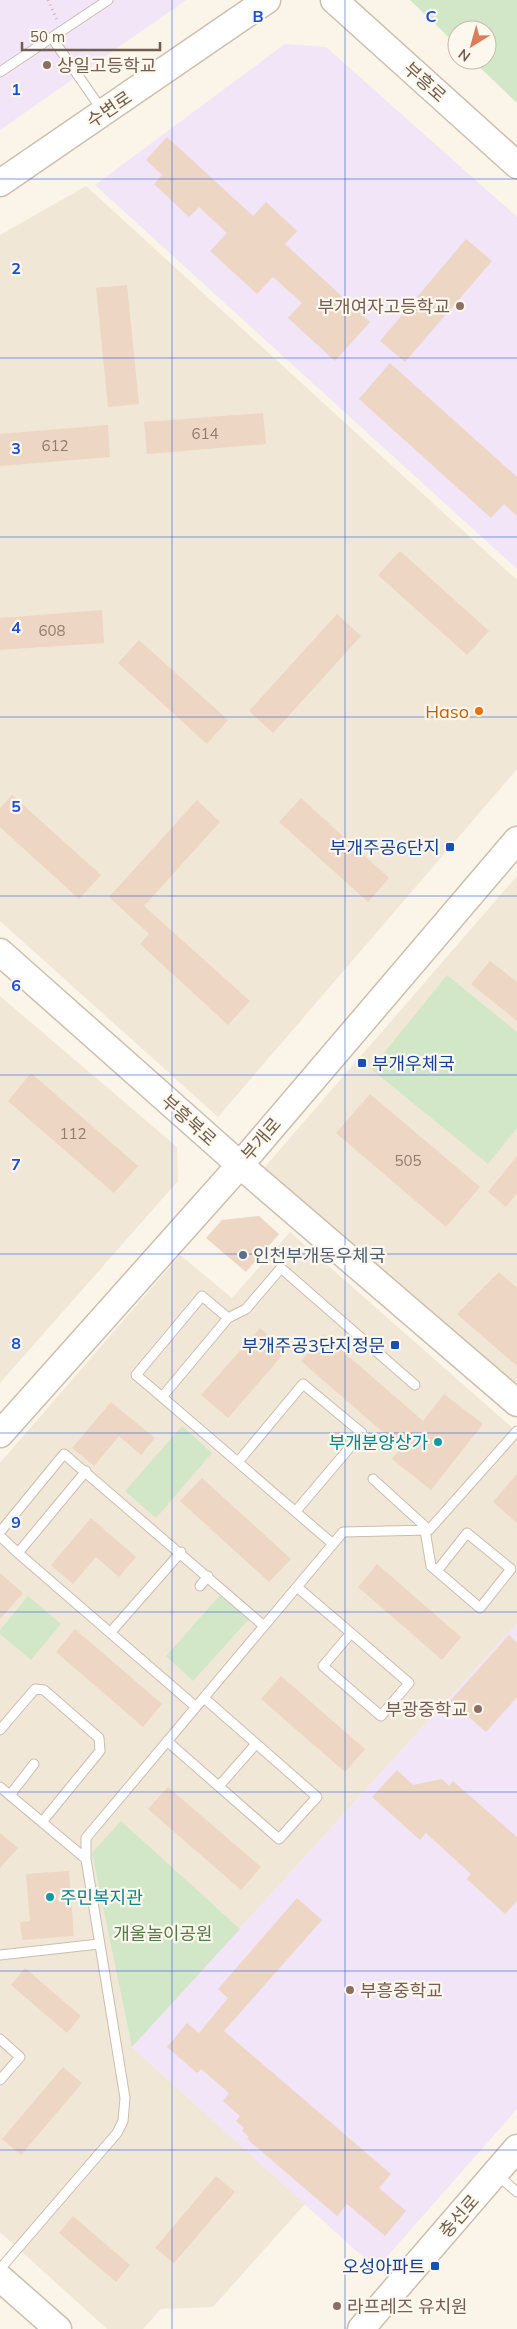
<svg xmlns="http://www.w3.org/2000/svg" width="517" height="2329" font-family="Mulish,'Noto Sans KR',sans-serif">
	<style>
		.residential { fill: #f1e7d7 }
		.education { fill: #f1e5f7 }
		.green { fill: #d2e7c8 }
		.building { fill: #edd6c3 }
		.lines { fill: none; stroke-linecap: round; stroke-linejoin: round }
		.lane-casing { stroke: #cbbdaf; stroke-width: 11 }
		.secondary-casing { stroke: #cebead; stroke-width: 29 }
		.path { stroke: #d2baa6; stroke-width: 3; stroke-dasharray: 1 4; stroke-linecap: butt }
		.lane { stroke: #fff; stroke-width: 9 }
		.secondary { stroke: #fff; stroke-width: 26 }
		.grid { fill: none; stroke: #1d4ed8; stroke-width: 1; stroke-opacity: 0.55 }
		.education-dot { fill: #8d6e63; stroke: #fdf8ee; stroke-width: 2 }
		.food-dot { fill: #e8710a; stroke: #fdf8ee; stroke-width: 2 }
		.transit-dot { fill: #1a4fb4; stroke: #fdf8ee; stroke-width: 2 }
		.service-dot { fill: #5c6f8a; stroke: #fdf8ee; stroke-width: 2 }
		.culture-dot { fill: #0f9aa8; stroke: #fdf8ee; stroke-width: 2 }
		.labels { text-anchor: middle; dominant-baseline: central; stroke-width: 4.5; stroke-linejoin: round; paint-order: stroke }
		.number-label { font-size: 15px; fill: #917c6c }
		.education-label { font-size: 18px; fill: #785e54; stroke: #fdf8ee; text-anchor: start }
		.street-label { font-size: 18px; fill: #725e4f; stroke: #fdf8ee }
		.food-label { font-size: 18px; fill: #c56008; stroke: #fdf8ee; text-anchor: end }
		.transit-label { font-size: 18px; fill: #164399; stroke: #fdf8ee; text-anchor: end }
		.service-label { font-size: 18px; fill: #4e5e75; stroke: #fdf8ee; text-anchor: start }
		.culture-label { font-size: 18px; fill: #0d838f; stroke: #fdf8ee; text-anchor: end }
		.park-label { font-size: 18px; fill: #557c4b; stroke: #fdf8ee }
		.grid-label { font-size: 16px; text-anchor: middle; font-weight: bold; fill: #1d4ed8; stroke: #fdf8ee; stroke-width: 4.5; stroke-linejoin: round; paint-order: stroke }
	</style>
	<rect width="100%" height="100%" fill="#faf5e8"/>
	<path class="residential" d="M86 186 517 580V769L218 1117 0 921V235Z
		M517 876V1389L263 1169Z
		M0 996 177 1147 178 1181 0 1383Z
		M290 1232 517 1432V1623L132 2047 305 2204 213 2307 161 2309 143 2329H107L0 2232V1463L180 1255 232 1298Z"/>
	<path class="education" d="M0 0H186L0 130Z
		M285 44 326 47 517 217V569L95 185Z
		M517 1623V2109L376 2269 132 2047Z"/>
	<path class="green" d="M410 0H517V103L472 60H487V30H457V45Z
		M447 975 517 1032V1128L488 1164 371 1069Z
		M182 1426 212 1453 156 1518 125 1491Z
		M222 1593 250 1618 193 1681 166 1656Z
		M28 1596 61 1624 31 1660 0 1634V1630Z
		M121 1821 240 1929 132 2047 92 1853Z"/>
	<path class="building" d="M167 137 253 216 266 202 297 231 285 244 370 322 335 361 288 318 302 303 273 277 257 294 210 251 227 233 199 207 189 217 154 184 162 175 146 160Z
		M466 239 492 261 405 362 380 341Z
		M127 285 139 404 108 407 96 288Z
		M390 363 517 477V516L504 504 491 518 359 399Z
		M263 413 266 444 147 454 144 422Z
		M108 425 110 457 0 466V434Z
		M400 551 489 631 467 655 378 575Z
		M102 610 104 643 0 650V618Z
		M337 614 361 636 273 733 249 711Z
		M139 640 228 720 207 744 118 663Z
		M12 795 101 875 79 899 0 827V808Z
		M301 798 389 878 368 902 279 822Z
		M197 800 220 822 144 906 250 1001 228 1025 140 944 149 934 109 897Z
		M490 961 517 982V1021L471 984Z
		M31 1073 138 1166 114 1193 8 1101Z
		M370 1094 480 1187 446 1227 336 1133Z
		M517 1156V1193L506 1207 488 1192Z
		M259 1216 279 1234 246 1272 206 1238 222 1220Z
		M499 1272 517 1288V1366L457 1314Z
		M260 1328 286 1351 228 1418 201 1395Z
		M324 1335 423 1421 444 1394 483 1424 431 1490 392 1459 401 1448 301 1361Z
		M111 1402 155 1438 141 1455 119 1436 94 1466 72 1448Z
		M517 1474V1523L493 1502Z
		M202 1478 291 1559 269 1582 180 1501Z
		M91 1518 136 1557 119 1577 96 1557 73 1584 51 1565Z
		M377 1564 461 1637 442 1660 358 1587Z
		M0 1573 23 1593 0 1619Z
		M75 1629 162 1704 143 1727 56 1652Z
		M509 1635 517 1643V1697L486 1732 450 1701Z
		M281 1676 365 1749 345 1772 261 1699Z
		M397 1770 413 1785 442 1779 449 1786 453 1781 517 1837V1901L505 1914 467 1879 471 1874 426 1833 420 1840 372 1797Z
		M168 1787 261 1867 241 1890 148 1809Z
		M0 1833 18 1848 0 1868Z
		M69 1871 74 1936 22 1940 20 1922 30 1921 26 1874Z
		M297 1898 322 1920 224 2031 391 2174 379 2188 406 2211 385 2236 347 2204 337 2216 247 2139 249 2137 242 2131 244 2128 236 2121 240 2116 223 2101 229 2093 201 2069 197 2073 167 2047 187 2023 199 2033 228 1998 218 1989Z
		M25 1968 81 2016 67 2033 11 1985Z
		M63 2067 82 2083 21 2155 2 2139Z
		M216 2176 235 2192 174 2263 155 2248Z
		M73 2216 130 2265 116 2282 59 2233Z"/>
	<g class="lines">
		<defs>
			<path id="lane" d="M52 38 102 110
				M0 72 108 0
				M228 1318 162 1397 136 1375 202 1296 228 1318 246 1309 281 1268 415 1385
				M162 1397 333 1544
				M238 1462 303 1384 362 1433 296 1511
				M373 1479 429 1530
				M425 1530 431 1566 480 1608 511 1569 467 1533 437 1571
				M0 1532 64 1454 264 1626
				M0 1536 18 1553 196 1707
				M18 1553 86 1471
				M200 1586 208 1576
				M297 1587 351 1633
				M110 1633 181 1552
				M351 1633 409 1683 381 1716 323 1666Z
				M0 1730 35 1689 44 1690 99 1738 100 1751 42 1822
				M167 1741 279 1839 317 1797 204 1698
				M219 1786 256 1744
				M0 1787 86 1859V1838L343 1532 429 1530 517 1431
				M10 1795 34 1764
				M0 1955 99 1944
				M0 2039 20 2057 0 2080
				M496 2174 517 2192
				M0 2269 117 2133 123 2121 125 2098 86 1859"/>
			<path id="secondary" d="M334 0 517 165
				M0 183 267 0
				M0 952 240 1165 517 1403
				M0 1434 240 1165 517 840
				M0 2278 58 2329
				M361 2329 517 2148"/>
		</defs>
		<use href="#lane" class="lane-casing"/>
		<use href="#secondary" class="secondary-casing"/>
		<path class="path" d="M48 0 57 20"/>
		<use href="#lane" class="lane"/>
		<use href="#secondary" class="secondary"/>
	</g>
	<path class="grid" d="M172 0V2329M345 0V2329M0 179H517M0 358H517M0 537H517M0 717H517M0 896H517M0 1075H517M0 1254H517M0 1433H517M0 1612H517M0 1792H517M0 1971H517M0 2150H517"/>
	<g class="education-dot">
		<circle cx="47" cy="65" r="5"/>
		<circle cx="460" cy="306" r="5"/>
		<circle cx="478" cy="1709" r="5"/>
		<circle cx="350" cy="1990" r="5"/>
		<circle cx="337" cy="2306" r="5"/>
	</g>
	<circle class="food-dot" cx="479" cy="711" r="5"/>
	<g class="transit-dot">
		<rect x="445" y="842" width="10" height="10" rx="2.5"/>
		<rect x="357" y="1058" width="10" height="10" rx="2.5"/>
		<rect x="390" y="1340" width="10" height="10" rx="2.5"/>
		<rect x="430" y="2261" width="10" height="10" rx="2.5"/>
	</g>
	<circle class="service-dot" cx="243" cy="1255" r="5"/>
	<g class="culture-dot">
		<circle cx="438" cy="1442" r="5"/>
		<circle cx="50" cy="1897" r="5"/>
	</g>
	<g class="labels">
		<g class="number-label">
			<text x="205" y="433">614</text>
			<text x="55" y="445">612</text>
			<text x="52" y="630">608</text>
			<text x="73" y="1133">112</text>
			<text x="408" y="1160">505</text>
		</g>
		<g class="education-label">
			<text x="57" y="65">상일고등학교</text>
			<text x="450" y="306" text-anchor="end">부개여자고등학교</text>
			<text x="468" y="1709" text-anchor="end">부광중학교</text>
			<text x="360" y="1990">부흥중학교</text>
			<text x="347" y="2306">라프레즈 유치원</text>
		</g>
		<g class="street-label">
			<text transform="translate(425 82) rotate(42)">부흥로</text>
			<text transform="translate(109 109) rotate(-34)">수변로</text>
			<text transform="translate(189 1120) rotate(42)">부흥북로</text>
			<text transform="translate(261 1139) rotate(-49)">부개로</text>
			<text transform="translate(459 2216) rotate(-49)">충선로</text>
		</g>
		<g class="food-label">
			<text x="469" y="711">Haso</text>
		</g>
		<g class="transit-label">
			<text x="440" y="847">부개주공6단지</text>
			<text x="372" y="1063" text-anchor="start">부개우체국</text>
			<text x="385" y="1345">부개주공3단지정문</text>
			<text x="425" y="2266">오성아파트</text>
		</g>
		<g class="service-label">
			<text x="253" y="1255">인천부개동우체국</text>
		</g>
		<g class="culture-label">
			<text x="428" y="1442">부개분양상가</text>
			<text x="60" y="1897" text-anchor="start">주민복지관</text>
		</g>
		<g class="park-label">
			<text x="163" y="1933">개울놀이공원</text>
		</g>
	</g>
	<g class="grid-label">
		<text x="258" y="22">B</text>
		<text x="431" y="22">C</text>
		<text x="16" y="95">1</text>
		<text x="16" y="274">2</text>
		<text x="16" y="454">3</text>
		<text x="16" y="633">4</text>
		<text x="16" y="812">5</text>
		<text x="16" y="991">6</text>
		<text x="16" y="1170">7</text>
		<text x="16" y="1349">8</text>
		<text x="16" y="1528">9</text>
	</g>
	<g transform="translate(472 45) rotate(217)"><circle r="24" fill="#fdf8ee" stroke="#c5baae"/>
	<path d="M0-4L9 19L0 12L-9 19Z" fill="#d87f5a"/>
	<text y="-8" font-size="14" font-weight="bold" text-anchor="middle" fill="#725e4f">N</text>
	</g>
	<path d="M22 42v8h138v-8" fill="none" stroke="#725e4f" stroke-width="2.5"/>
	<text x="30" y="42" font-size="15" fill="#725e4f" stroke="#fdf8ee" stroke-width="4" paint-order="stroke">50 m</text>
</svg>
